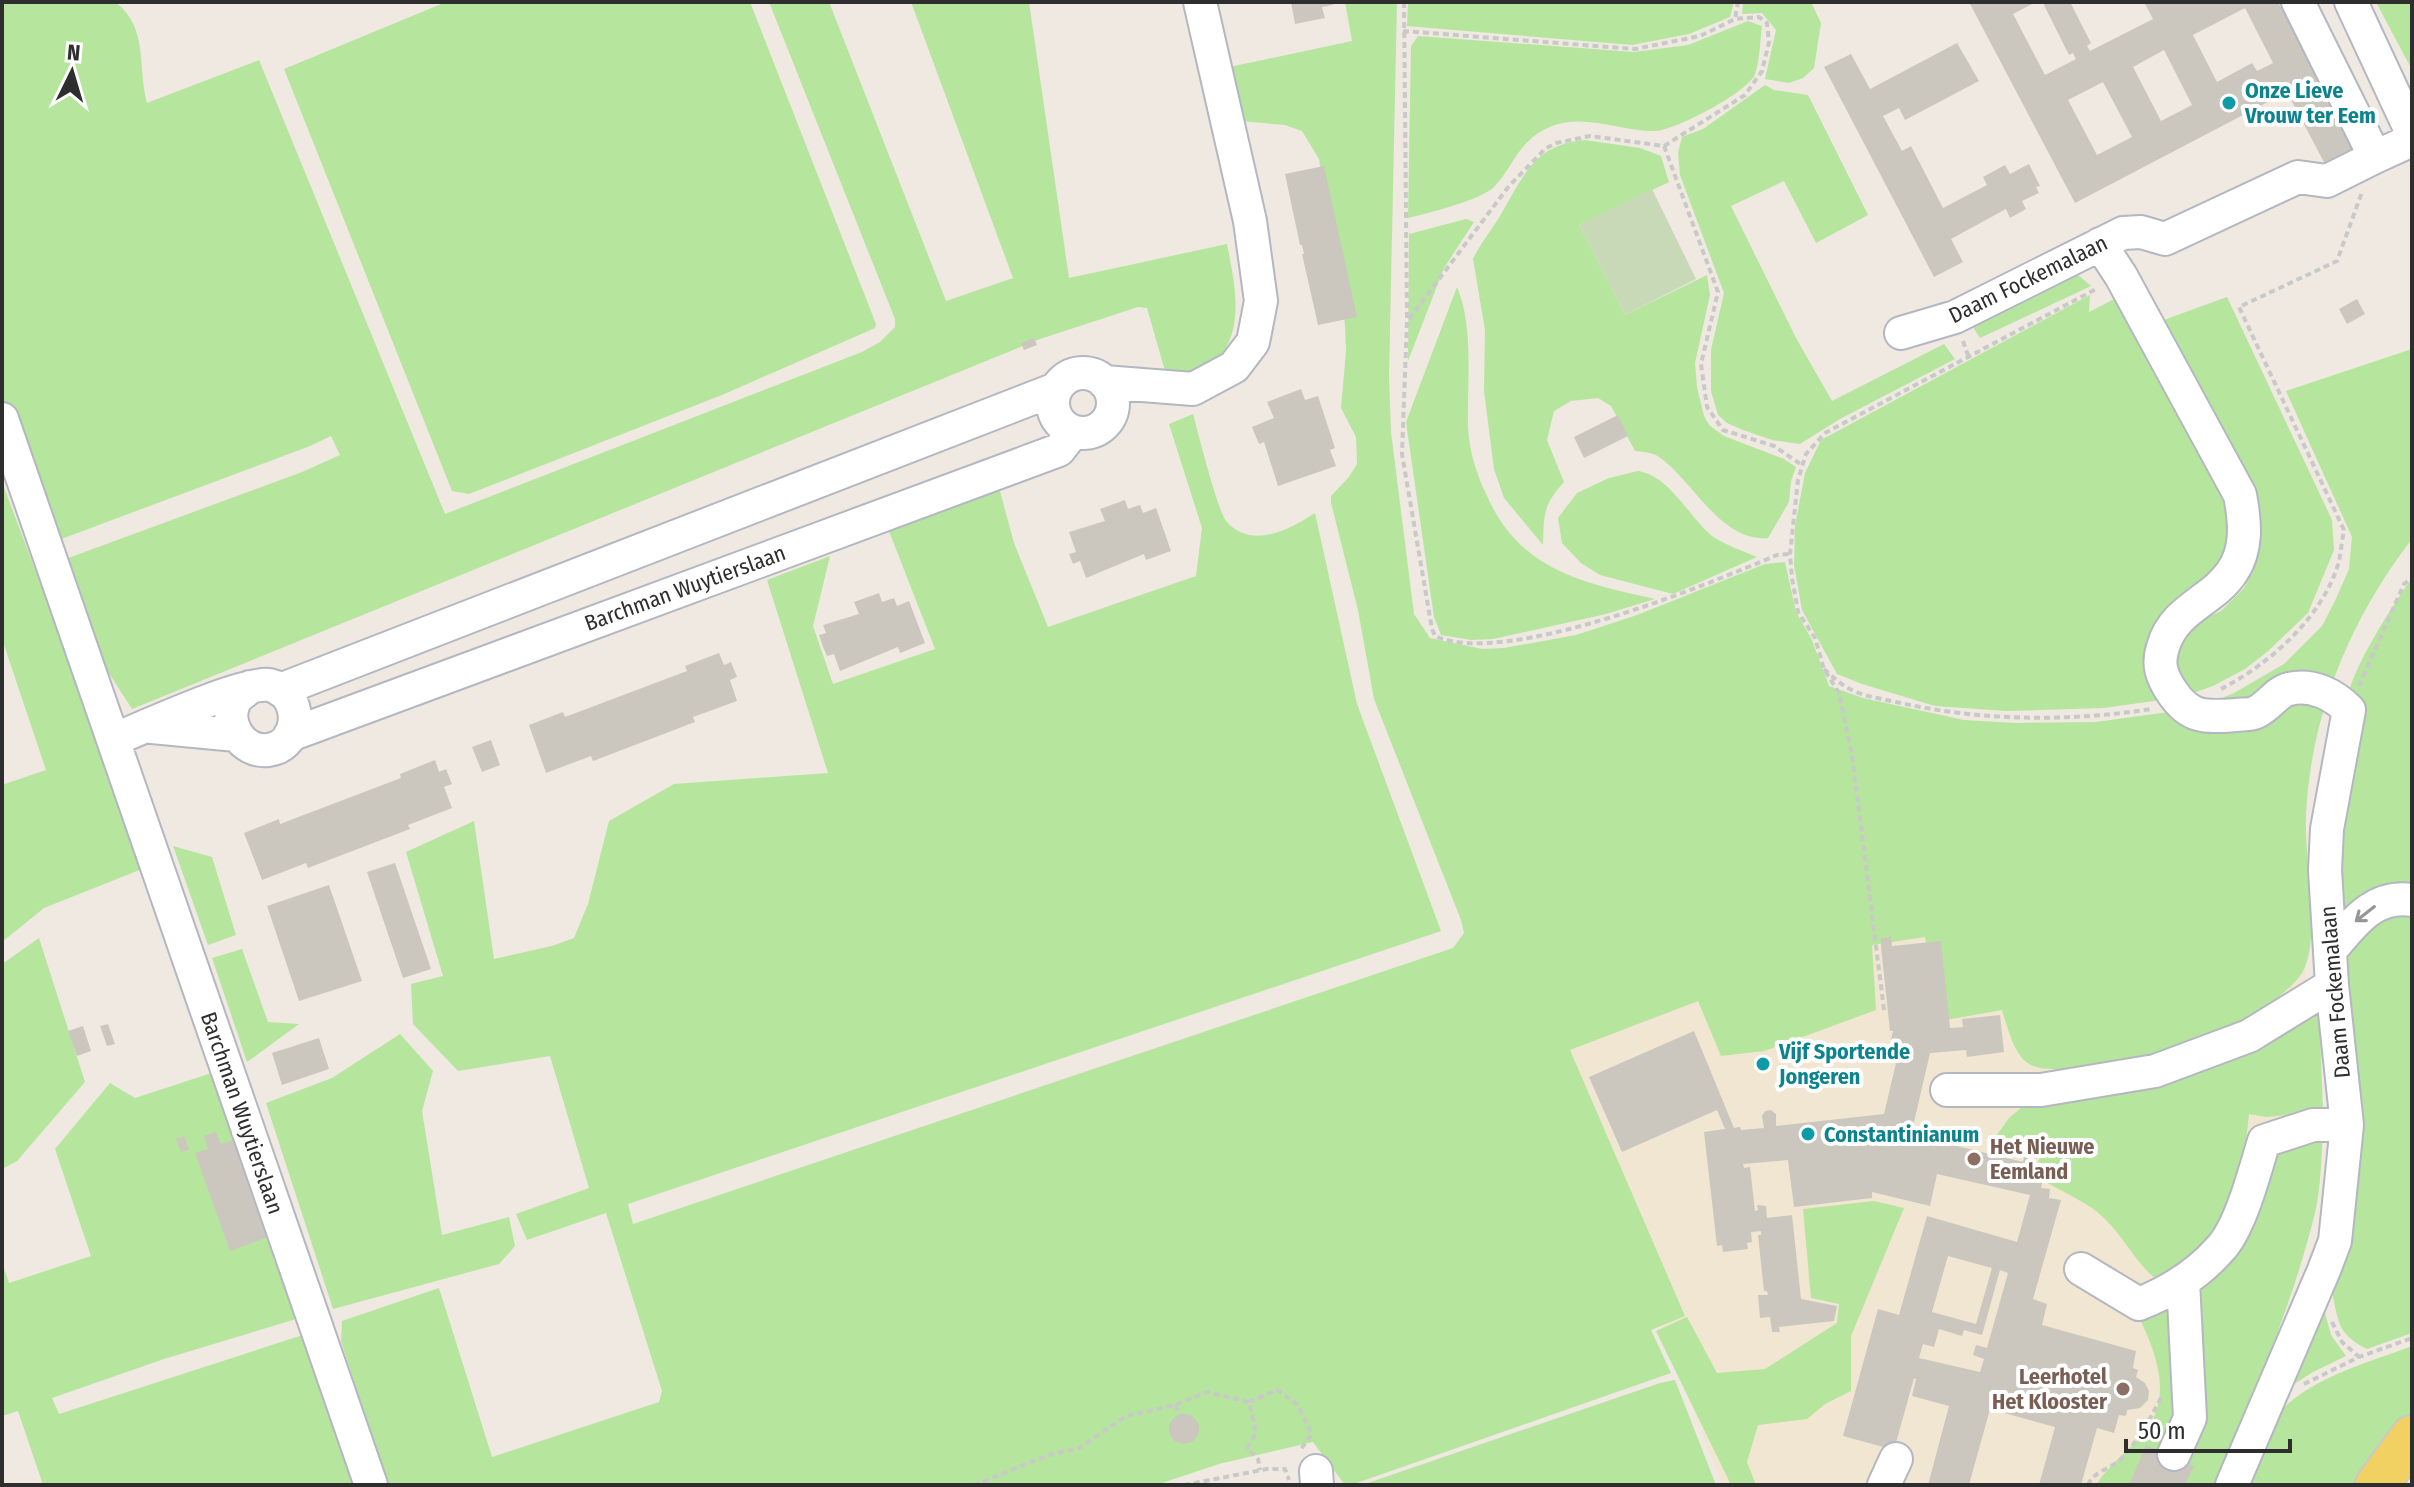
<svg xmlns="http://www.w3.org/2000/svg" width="2414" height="1487" font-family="'Fira Sans Condensed',sans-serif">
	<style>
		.education { fill: #f0e6d1 }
		.green { fill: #b6e59e }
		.cemetery { fill: #c8d9b8 }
		.building { fill: #cbc7bf; fill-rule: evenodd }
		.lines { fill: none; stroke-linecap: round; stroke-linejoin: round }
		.minor-casing { stroke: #b4b7c1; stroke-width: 36 }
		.major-casing { stroke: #c9c9c9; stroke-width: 46 }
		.path { stroke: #c9c9c9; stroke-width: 4; stroke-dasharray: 6 4; stroke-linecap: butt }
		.minor { stroke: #fff; stroke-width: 32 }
		.major { stroke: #f2d163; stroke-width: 42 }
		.oneway { stroke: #969696 }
		.culture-dot { fill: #0f9aa8; stroke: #fff; stroke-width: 3 }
		.education-dot { fill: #8d6e63; stroke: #fff; stroke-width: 3 }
		.labels { text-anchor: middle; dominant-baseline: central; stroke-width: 8; stroke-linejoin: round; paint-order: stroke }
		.culture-label { font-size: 22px; font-weight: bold; fill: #0d838f; stroke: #fff; text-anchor: start }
		.street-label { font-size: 22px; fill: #2e2e2e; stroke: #fff }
		.education-label { font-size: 22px; font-weight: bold; fill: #785e54; stroke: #fff; text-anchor: start }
	</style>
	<rect width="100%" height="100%" fill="#efe9e1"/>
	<path class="education" d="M2288 736 2310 1034 2308 1195 2199 1485H1722L1670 1349 1450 816Z"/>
	<path class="green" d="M2 2H115C149 27 137 66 147 103L259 60 445 514 862 352 880 342 895 327V319L769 2H829L946 301 1013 278 911 2H1029L1069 278 1227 244C1234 281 1246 329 1217 360 1205 372 1185 382 1171 392L1147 308 1138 307 1040 339 132 709 96 653 63 560 302 472 340 455 331 436 310 446 56 541 2 396Z
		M446 2H750L876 324 875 328 722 395 469 494 452 491 284 69Z
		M1345 2H1397L1389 376 1391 432 1414 614 1430 638 1482 649 1504 648 1576 635 1637 615 1765 564 1785 562 1796 612 1812 640 1829 686 1863 698 1964 720 2015 723 2096 722 2198 708 2234 693 2284 664 2322 626 2335 601 2349 569 2352 537 2286 391 2412 349V539C2350 619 2310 716 2306 817 2304 859 2322 939 2302 973 2288 996 2219 1040 2193 1048 2161 1058 2119 1063 2086 1067 2024 1074 2019 1067 2002 1010L1940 1021 1925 937 1872 945 1876 1010 1764 1051 1721 1056 1698 1001 1570 1050 1685 1316 1651 1330 1671 1373 1351 1485H1345L1313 1442 1219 1464 1156 1485H387L341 1341 342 1321 439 1288 492 1457 659 1402 662 1391 606 1213 527 1240 516 1214 589 1188 550 1056 458 1071 413 1024 411 984 443 976 406 852 474 821 494 959 552 946 574 938 588 904 609 821 674 784 828 773 767 580 830 556 813 626 833 684 935 649 887 526 998 484 1014 543 1048 627 1196 576 1202 528 1169 424 1193 414C1198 433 1218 511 1226 521 1251 550 1289 530 1315 513L1357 704 1441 931 628 1204 633 1224 1453 948 1464 933 1461 920 1374 699 1358 610 1331 503V496L1349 477 1357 464 1356 437 1341 408 1346 352 1345 324 1319 159 1302 131 1285 125 1230 120 1220 69 1352 41Z
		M1408 2H1734L1730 17 1689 34 1632 45 1407 26Z
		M1743 2H1811L1821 23 1814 68 1803 78 1789 83 1765 79 1776 30 1762 13 1742 14Z
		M2376 2H2412V70Z
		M1748 21 1762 26C1760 41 1760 60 1755 74 1749 92 1675 130 1656 131 1622 132 1586 113 1552 126 1518 140 1516 163 1494 187 1481 200 1428 213 1408 218L1411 46 1418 36 1634 52 1688 45Z
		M1765 85 1774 90 1808 95 1868 215 1816 243 1784 181 1731 206 1796 338 1832 401 1944 344 1955 359 1840 419 1800 444 1772 440 1743 430 1727 423 1718 415 1711 391V350L1724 293 1680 175 1678 153 1682 137 1703 129Z
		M1585 140 1640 148 1661 156 1669 182 1579 225 1625 315 1707 275 1710 295 1695 363 1697 387 1704 416 1709 425 1724 436 1784 459 1796 467 1791 481 1789 502 1768 538C1720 542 1693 480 1659 457 1652 452 1643 452 1635 451L1611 406 1598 398 1571 401 1554 411 1547 440 1564 482C1543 505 1544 514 1543 545L1504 498 1494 469 1484 391 1485 330 1473 259C1480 244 1491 231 1500 216 1523 177 1534 144 1585 140Z
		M1466 219 1474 222 1444 268 1408 361 1409 234Z
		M2071 269 2091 286 1980 338 1969 321Z
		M1457 287C1474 326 1467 384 1468 426 1469 451 1476 473 1487 496 1520 570 1582 583 1655 599L1606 614 1493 639 1471 640 1441 635 1434 617 1406 422Z
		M2090 295 2089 312 2118 297 2231 508 2229 551 2217 569 2158 617 2146 644 2178 639 2196 623 2221 611 2244 588 2254 567 2258 532 2161 321 2227 297 2332 520 2334 550 2308 613 2267 652 2245 669 2213 686 2182 697 2104 708 2006 711 1935 706 1862 684 1837 674 1802 610 1794 565 1795 526 1805 473 1821 440Z
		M1638 471C1670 476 1688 516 1712 536 1725 545 1743 551 1757 557L1673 594 1600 575 1581 563 1562 543 1558 518 1577 493 1609 478Z
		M2 482 147 867 44 908 2 942V785L46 770 2 639Z
		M2412 578V890L2368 895 2337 911C2338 844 2330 754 2349 691 2360 656 2391 608 2412 578Z
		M173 846 212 857 236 935 208 945Z
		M2412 907V1333L2367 1349C2340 1335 2339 1326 2333 1297L2347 967 2350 946 2377 915Z
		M39 938 85 1082 17 1161 2 1169V964Z
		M242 949 268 1022 299 1024 247 1062 212 958Z
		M2319 1002 2323 1112 2266 1117 2249 1114 2242 1178 2208 1248 2156 1279C2135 1262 2125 1239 2106 1220 2090 1203 2066 1194 2046 1182L2049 1166 2038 1162 2044 1149 2026 1141 2021 1156 1989 1146 2009 1118 2028 1102Z
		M400 1034 433 1071 422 1111 442 1235 509 1217 515 1246 499 1264 333 1309 266 1103 332 1078Z
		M227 1068 306 1316 164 1359 52 1398 59 1414 312 1332 360 1485H43L18 1411 2 1416V1263L9 1283 91 1256 55 1149 110 1083 135 1098Z
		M2323 1133C2321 1159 2321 1187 2315 1213 2292 1306 2253 1397 2214 1485H2096C2108 1467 2120 1457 2135 1443 2176 1405 2159 1359 2138 1315L2187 1290 2267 1147Z
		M1874 1201 1904 1208 1851 1336V1391L1825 1404 1807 1419 1758 1425 1747 1462 1756 1485H1731L1656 1331 1687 1317 1717 1373 1765 1369 1837 1323 1839 1304 1811 1298 1803 1209Z
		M2321 1298 2331 1335 2346 1356 2313 1372 2285 1390Z
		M2412 1346V1417L2358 1485H2243C2252 1466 2259 1439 2271 1422 2305 1378 2363 1365 2412 1346Z
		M1675 1380 1716 1485H1362L1660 1383Z"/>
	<path class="cemetery" d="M1652 189 1696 279 1625 315 1579 225Z"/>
	<path class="building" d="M1291 2H1332L1333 5 1322 7 1325 18 1295 24Z
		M1969 2H2036L2013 14 2045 75 2076 59 2073 53 2069 55 2044 5 2045 2H2070L2091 43 2087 46 2090 51 2153 19 2144 2H2278L2356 150 2326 166 2287 92 2075 203ZM2245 8 2273 63 2257 71 2252 63 2217 82 2193 35ZM2164 50 2192 105 2161 121 2133 67ZM2103 82 2132 137 2097 155 2068 100Z
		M1957 43 1979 81 1905 120 1899 108 1883 116 1902 151 1911 146 1943 208 1987 185 1983 177 2005 165 2010 174 2029 164 2040 186 2036 187 2039 193 2022 201 2026 209 2010 218 2006 209 1951 239 1963 262 1934 277 1824 67 1851 54 1870 89Z
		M1324 166 1357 317 1318 325 1302 254H1304L1302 245H1300L1285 174Z
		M2357 299 2365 314 2347 324 2339 309Z
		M1034 338 1037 345 1024 350 1021 343Z
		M1301 389 1305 400 1318 396 1335 448 1330 450 1336 466 1278 486 1264 442 1259 444 1252 427 1274 418 1267 402Z
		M1618 415 1628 436 1584 458 1574 437Z
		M1125 500 1128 509 1140 505 1143 513 1156 508 1171 551 1146 560 1144 554 1086 578 1080 561 1073 564 1069 554 1076 552 1069 532 1105 521 1100 509Z
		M879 593 882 602 894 598 897 606 909 601 925 643 900 653 898 647 840 671 834 654 827 656 823 647 819 635 826 633 823 625 859 614 854 602Z
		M719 653 724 665 731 662 737 677 730 680 737 701 693 717 695 722 593 761 591 756 546 773 529 725 563 712 565 717 687 671 685 666Z
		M491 740 500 765 482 772 472 747Z
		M435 760 439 772 446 769 452 784 444 787 452 808 408 825 410 829 308 868 306 863 262 880 244 833 279 819 280 824 401 778 400 774Z
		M395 863 431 969 403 978 367 872Z
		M329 885 362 981 299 1001 267 906Z
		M1891 937 1892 946 1941 941 1950 1028 1963 1027 1962 1019 2000 1015 2004 1052 1967 1057 1966 1050 1930 1053 1911 1135 2023 1162 2025 1153 2034 1152 2037 1156 2034 1165 2046 1167 2041 1188 2050 1189 2049 1198 2061 1200 2033 1299 2047 1304 2042 1325 2136 1351 2133 1368 2138 1370 2136 1377 2145 1383 2149 1391 2148 1400 2140 1408 2127 1410 2126 1416 2119 1415 2114 1433 2097 1428 2081 1485H2039L2055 1427 1990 1409 1969 1485H1928L1949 1406 1912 1396 1916 1379 1914 1378 1894 1450 1843 1436 1878 1309 1899 1315 1927 1216 2017 1242 2030 1195 1937 1174 1930 1206 1872 1192V1198L1794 1207 1788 1160 1743 1164 1744 1168 1750 1167 1755 1211 1758 1210 1757 1205 1766 1206 1767 1218 1792 1215 1801 1299 1837 1306 1834 1321 1779 1327 1780 1332H1772L1770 1317 1760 1318 1758 1295H1768L1767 1291H1764L1758 1235H1761V1231L1751 1232 1752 1242 1747 1243 1748 1249 1723 1252 1722 1245 1717 1246 1704 1132 1725 1129 1717 1110 1622 1152 1589 1077 1694 1031 1734 1128 1740 1127 1741 1130 1764 1128 1762 1116 1765 1111 1771 1110 1776 1114V1126L1884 1114 1900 1046 1890 1044 1893 1031H1890L1881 947V938ZM1948 1256 1992 1268 1976 1324 1932 1312ZM2000 1270 2008 1273 1987 1348 1976 1345 1973 1355 1984 1359 1980 1372 1919 1358 1923 1344 1934 1347 1939 1329 1962 1336 1964 1330 1982 1335Z
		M108 1024 115 1044 107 1046 100 1026Z
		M83 1026 91 1051 77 1056 68 1031Z
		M319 1038 329 1069 282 1085 272 1053Z
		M216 1132 221 1144 234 1140 268 1237 230 1251 195 1153 208 1149 204 1136Z
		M184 1136 189 1149 181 1152 176 1139Z
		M1169 1429a15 15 0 1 1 30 0a15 15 0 1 1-30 0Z
		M2146 1445 2194 1466 2185 1485H2129Z"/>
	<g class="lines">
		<defs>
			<path id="minor" d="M2298 2 2375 157 2412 140
				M2351 2 2412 133
				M2100 244 2121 276 2240 495C2245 521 2248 549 2232 572 2212 602 2174 608 2163 647 2157 665 2162 677 2172 692 2190 719 2206 717 2236 715 2241 714 2249 715 2254 713 2267 709 2276 692 2289 689 2312 683 2334 695 2349 710L2327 829 2325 870 2332 985 2347 1125 2335 1241 2324 1270 2232 1485
				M1901 333 1955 317 2123 233 2141 232 2165 239 2298 177 2327 181 2375 157
				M1053 403a30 30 0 1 1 60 0a30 30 0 1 1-60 0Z
				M1104 382 1193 389 1234 367 1253 342 1261 301 1250 221 1200 2
				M2 419 371 1485
				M280 690 1056 389
				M152 727 236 735
				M290 735 1059 450 1073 432
				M113 740C140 729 245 681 269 685 304 692 303 746 268 750 242 753 222 722 236 699 239 695 246 691 250 687
				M2330 951C2353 924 2373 894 2412 900
				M1947 1090H2041L2155 1071 2249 1036 2332 985
				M2081 1269 2139 1304C2169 1292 2198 1274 2220 1249 2241 1227 2255 1170 2264 1141L2313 1125H2347
				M2174 1454 2190 1418 2183 1281
				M1316 1471 1317 1485
				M1884 1485 1896 1459"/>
			<path id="major" d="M2377 1485 2412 1437"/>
		</defs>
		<use href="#minor" class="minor-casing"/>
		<use href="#major" class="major-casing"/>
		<path class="path" d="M1404 2 1407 321 1402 454 1432 629 1435 636C1506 668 1706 585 1777 555L1790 554
			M1403 31 1635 49 1700 36 1735 19 1738 2
			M1664 146 1718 292 1701 364 1707 407 1723 430 1774 446 1802 465
			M1409 319 1509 186 1545 149 1556 143 1590 136 1664 146 1745 95 1762 71 1769 42 1767 23 1759 17 1735 19
			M1963 341 1969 358
			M1824 669C1832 676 1839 683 1848 688 1864 697 1883 699 1901 703 1982 721 2068 722 2151 709
			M2359 686 2404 584 2412 578
			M2221 689C2270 664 2324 616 2339 561 2341 551 2342 540 2344 530L2239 307 2337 261 2362 192
			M1884 1010 1852 755 1839 693 1824 669 1815 638 1798 612 1792 578 1790 554 1798 480 1806 454 1825 433 2098 288
			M2332 1322 2342 1342 2359 1357
			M2304 1384 2359 1357 2412 1338
			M1249 1402 1277 1390 1297 1404 1312 1434 1301 1449
			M1175 1405 1180 1415
			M974 1485 1049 1455 1079 1448 1126 1416 1175 1405 1207 1392 1249 1402 1256 1433 1247 1448 1258 1459 1260 1470
			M1184 1485 1267 1469H1285L1289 1480
			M2088 1485C2093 1471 2112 1469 2122 1458 2138 1441 2150 1419 2161 1398"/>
		<use href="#minor" class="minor"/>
		<use href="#major" class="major"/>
	</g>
	<defs><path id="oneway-shaft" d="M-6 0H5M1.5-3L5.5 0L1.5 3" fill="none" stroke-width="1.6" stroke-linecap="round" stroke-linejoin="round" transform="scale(2)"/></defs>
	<use class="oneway" href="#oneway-shaft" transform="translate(2365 914) rotate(142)"/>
	<g class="culture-dot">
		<circle cx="2229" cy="103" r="8"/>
		<circle cx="1763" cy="1064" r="8"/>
		<circle cx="1808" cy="1134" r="8"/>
	</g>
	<g class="education-dot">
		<circle cx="1974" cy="1159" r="8"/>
		<circle cx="2123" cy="1389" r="8"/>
	</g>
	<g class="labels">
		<g class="culture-label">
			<text x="2245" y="90">Onze Lieve<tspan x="2245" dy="25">Vrouw ter Eem</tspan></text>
			<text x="1779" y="1051">Vijf Sportende<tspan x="1779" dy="25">Jongeren</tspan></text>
			<text x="1824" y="1134">Constantinianum</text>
		</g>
		<g class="street-label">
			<text transform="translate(2028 279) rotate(-26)">Daam Fockemalaan</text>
			<text transform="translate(685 588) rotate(-20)">Barchman Wuytierslaan</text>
			<text transform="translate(2335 992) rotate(-95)">Daam Fockemalaan</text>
			<text transform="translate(242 1113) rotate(71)">Barchman Wuytierslaan</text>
		</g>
		<g class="education-label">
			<text x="1990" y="1146">Het Nieuwe<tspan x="1990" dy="25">Eemland</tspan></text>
			<text x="2107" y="1376" text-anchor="end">Leerhotel<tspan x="2107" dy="25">Het Klooster</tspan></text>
		</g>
	</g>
	<rect width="2414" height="1487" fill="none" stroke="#2e2e2e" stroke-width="8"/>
	<g transform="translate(72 72) rotate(5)" stroke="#ffffff" stroke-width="6" paint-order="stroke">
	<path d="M0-6L14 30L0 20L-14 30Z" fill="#2e2e2e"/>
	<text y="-12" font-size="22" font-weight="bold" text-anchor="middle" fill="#2e2e2e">N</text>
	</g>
	<path d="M2126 1439v12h164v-12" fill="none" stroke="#2e2e2e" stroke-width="4"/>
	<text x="2138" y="1439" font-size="24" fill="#2e2e2e" stroke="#ffffff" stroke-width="6" paint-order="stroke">50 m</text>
</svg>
